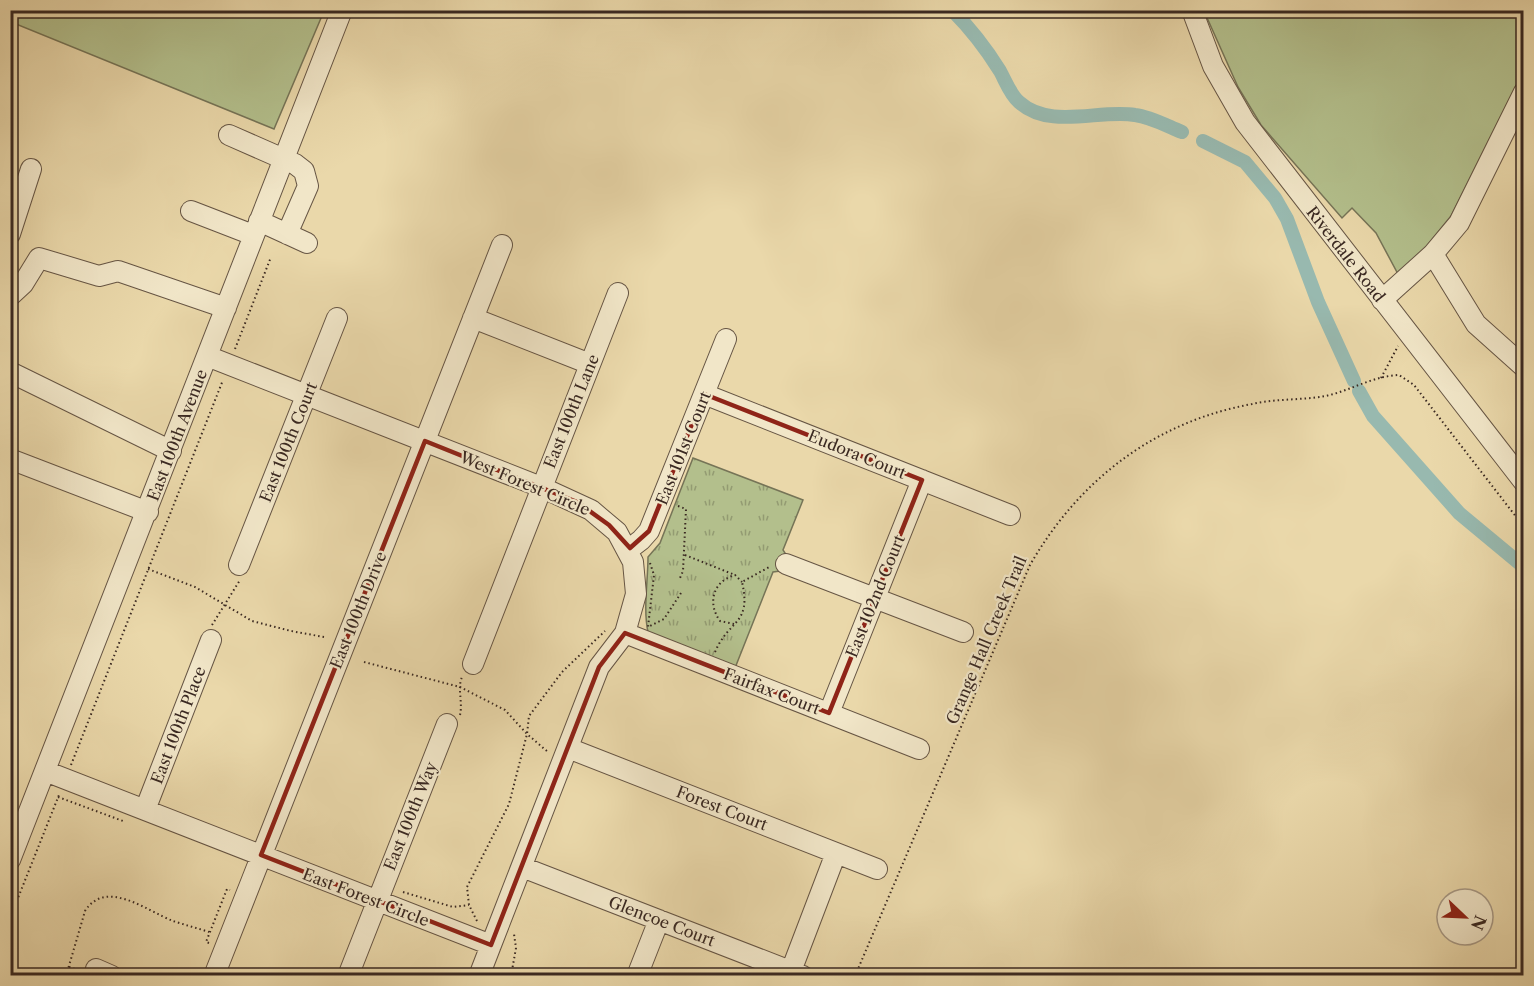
<svg xmlns="http://www.w3.org/2000/svg" width="1534" height="986" font-family="'Libre Caslon Text',serif">
	<style>
		.grass { fill: #b3bf8c; stroke: #767457; stroke-width: 1.5 }
		.park { fill: url(#park-tufts); stroke: #767457; stroke-width: 1.5 }
		.lines { fill: none; stroke-linecap: round; stroke-linejoin: round }
		.canal { stroke: #98b9af; stroke-width: 14 }
		.minor-casing { stroke: #654; stroke-width: 22 }
		.path { stroke: #3a2922; stroke-width: 2; stroke-dasharray: 1.5 3; stroke-linecap: butt }
		.minor { stroke: #f1e6c8; stroke-width: 20 }
		.marked { fill: none; stroke: #8f2418; stroke-width: 4.5; stroke-linejoin: round }
		.labels { text-anchor: middle; dominant-baseline: central; stroke-width: 4.5; stroke-linejoin: round; paint-order: stroke }
		.street-label { font-size: 16px; fill: #3a2922; stroke: #f1e6c8 }
	</style>
	<defs>
		<pattern id="park-tufts" width="24" height="20" patternUnits="userSpaceOnUse" patternTransform="scale(1.5)"><rect width="24" height="20" fill="#b3bf8c"/><path d="M3 7l-1-3M5 7V3M7 7l1-3M15 17l-1-3M17 17v-4M19 17l1-3" fill="none" stroke="#939b72"/></pattern>
	</defs>
	<rect width="100%" height="100%" fill="#ead8aa"/>
	<filter id="stains"><feTurbulence type="fractalNoise" baseFrequency=".00333" numOctaves="4"/><feColorMatrix values="0 0 0 0 .2 0 0 0 0 .09 0 0 0 0 .02 0 0 0 .5 -.17"/></filter>
	<radialGradient id="worn" r=".72"><stop offset=".6" stop-color="#630" stop-opacity="0"/><stop offset="1" stop-color="#630" stop-opacity=".3"/></radialGradient>
	<path class="grass" d="M1519 10 1523 12V68L1519 80 1451 216 1425 248 1398 274 1376 233 1352 208 1342 218 1261 125 1238 87 1204 11Z
		M10 11 11 10 324 11 274 129 11 22Z"/>
	<path class="park" d="M693 458 803 500 783 550 787 556 780 571 773 572 735 668 648 632C643 609 648 581 648 557L660 543Z"/>
	<g class="lines">
		<path class="canal" d="M952 10C970 28 987 50 1000 71 1006 82 1010 94 1019 102 1050 130 1099 109 1135 115 1151 117 1167 126 1182 132
			M1203 141 1245 162 1275 198 1287 219 1318 302 1354 381
			M1359 391 1373 416 1459 513 1524 567"/>
		<defs>
			<path id="minor" d="M1192 10 1213 66 1245 122 1524 482
				M229 135 295 164 304 171 308 186 287 234
				M191 211 253 235
				M259 221 307 243
				M10 234 31 169
				M1433 254 1476 324 1524 367
				M10 296 23 284 39 258 99 276 118 271 226 308
				M1382 300 1433 254 1459 223 1524 92
				M473 318 590 364
				M10 372 171 451
				M704 394 1010 515
				M10 459 148 512
				M628 550 641 540 649 531 726 339
				M786 564 963 632
				M239 565 337 318
				M625 633 919 749
				M473 664 618 293
				M829 713 922 480
				M568 748 877 869
				M45 771 491 945 599 667 625 633 636 594 633 562 617 532 591 510 541 487 207 356
				M145 810 211 640
				M10 860 342 10
				M522 867 803 976
				M96 969 112 976
				M791 971 836 853
				M214 976 502 245
				M348 976 447 724
				M479 976 491 945
				M637 976 659 920"/>
		</defs>
		<use href="#minor" class="minor-casing"/>
		<path class="path" d="M235 349 271 257
			M1381 378 1398 346
			M678 506 686 509 683 571 680 578
			M685 555 735 575
			M650 563 654 575 648 627 664 619 681 593
			M148 569 195 587 252 621 291 631 324 637
			M734 624 720 621C707 603 713 581 735 575L742 582
			M212 625 240 580
			M715 652C729 619 752 625 742 582L771 566
			M364 662 460 687 505 710 527 734 548 752
			M460 715C463 702 457 688 462 677
			M71 765 223 380
			M58 797 123 821
			M403 892 453 907 469 905
			M10 918 59 795
			M477 921 469 905 467 887 509 804 527 734 529 716 562 672 605 631
			M209 943 206 942 227 889 230 890
			M69 967 80 971
			M66 976 85 911C106 878 147 911 173 921 185 925 197 928 209 932
			M511 976 516 948 514 934
			M855 976 1030 565C1079 480 1154 422 1252 404 1274 399 1297 400 1320 397 1347 393 1371 376 1399 375L1414 385 1524 527"/>
		<use href="#minor" class="minor"/>
	</g>
	<path class="marked" d="M704 394 922 480 829 713 625 633 599 667 491 945 261 855 425 441 577 502 609 525 630 548 649 531Z"/>
	<g class="labels">
		<g class="street-label">
			<text transform="translate(1346 254) rotate(52)">Riverdale Road</text>
			<text transform="translate(571 411) rotate(-68)">East 100th Lane</text>
			<text transform="translate(177 435) rotate(-69)">East 100th Avenue</text>
			<text transform="translate(288 442) rotate(-68)">East 100th Court</text>
			<text transform="translate(683 448) rotate(-68)">East 101st Court</text>
			<text transform="translate(857 454) rotate(22)">Eudora Court</text>
			<text transform="translate(525 483) rotate(23)">West Forest Circle</text>
			<text transform="translate(875 596) rotate(-68)">East 102nd Court</text>
			<text transform="translate(358 610) rotate(-68)">East 100th Drive</text>
			<text transform="translate(986 640) rotate(-67)">Grange Hall Creek Trail</text>
			<text transform="translate(772 691) rotate(21)">Fairfax Court</text>
			<text transform="translate(178 725) rotate(-69)">East 100th Place</text>
			<text transform="translate(722 808) rotate(21)">Forest Court</text>
			<text transform="translate(410 816) rotate(-68)">East 100th Way</text>
			<text transform="translate(366 897) rotate(21)">East Forest Circle</text>
			<text transform="translate(662 921) rotate(21)">Glencoe Court</text>
		</g>
	</g>
	<rect width="1534" height="986" fill="none" stroke="#ead8aa" stroke-width="36"/>
	<rect x="12" y="12" width="1510" height="962" fill="none" stroke="#3a2922" stroke-width="3"/>
	<rect x="18" y="18" width="1498" height="950" fill="none" stroke="#3a2922" stroke-width="1.5"/>
	<g transform="translate(1465 917) rotate(113)"><circle r="28" fill="#f1e6c8" stroke="#a89a86" stroke-width="1.5"/>
	<path d="M0-4.5L10 22L0 15L-10 22Z" fill="#8f2418"/>
	<text y="-9" font-size="16" font-weight="bold" text-anchor="middle" fill="#3a2922">N</text>
	</g>
	<rect width="100%" height="100%" filter="url(#stains)"/>
	<rect width="100%" height="100%" fill="url(#worn)"/>
</svg>
